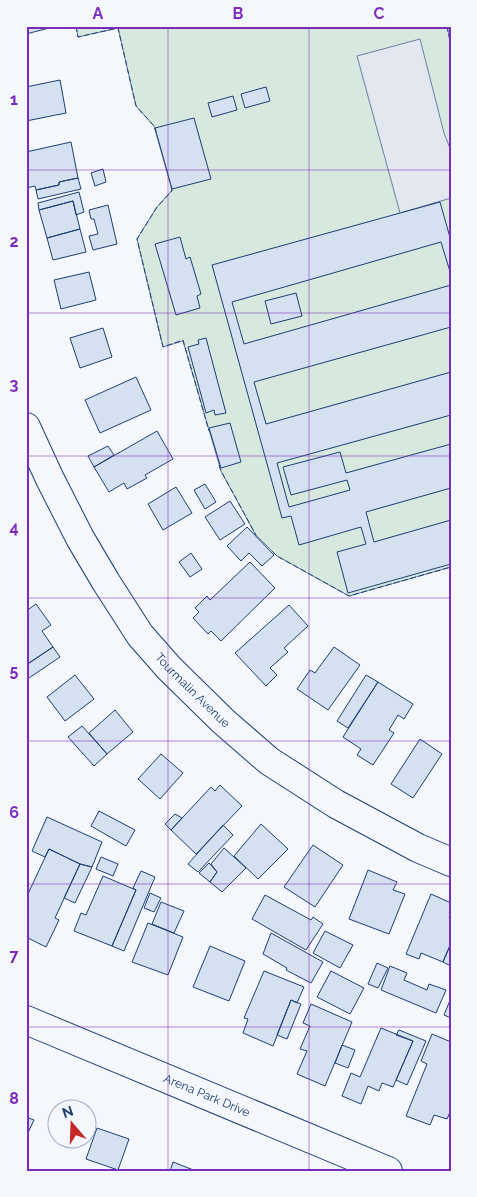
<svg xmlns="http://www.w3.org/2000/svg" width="477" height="1197" font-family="Raleway,sans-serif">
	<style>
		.green { fill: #d7e8df; stroke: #687fa3 }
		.parking { fill: #e3e8f0; stroke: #687fa3 }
		.building { fill: #d5e0f0; stroke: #1d3f73 }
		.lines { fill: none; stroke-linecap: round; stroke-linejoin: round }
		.minor-casing { stroke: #1d3f73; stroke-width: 30 }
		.minor { stroke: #f4f7fb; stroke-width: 28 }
		.fence { stroke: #1d3f73; stroke-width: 1; stroke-dasharray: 6 2.5; stroke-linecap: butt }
		.grid { fill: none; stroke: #7b2cbf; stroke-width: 1; stroke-opacity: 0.55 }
		.labels { text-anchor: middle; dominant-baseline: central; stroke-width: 4; stroke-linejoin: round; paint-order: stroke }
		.street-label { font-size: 12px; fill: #1d3f73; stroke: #f4f7fb }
		.neatline { fill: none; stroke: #7b2cbf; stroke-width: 2 }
		.grid-label { font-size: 16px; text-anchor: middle; font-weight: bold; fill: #7b2cbf }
	</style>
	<rect width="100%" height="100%" fill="#f4f7fb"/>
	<path class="green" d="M76 26H447L451 46V567L349 596 277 556 255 534 221 471 183 341 163 347 137 239 157 207 172 190 154 126 136 106 118 28 78 37Z"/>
	<path class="parking" d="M420 39 444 133 451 151V198L400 213 357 56Z"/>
	<path class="building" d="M26 26H53V27L26 34Z
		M60 80 66 113 26 121V87Z
		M266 87 270 101 245 108 241 94Z
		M233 96 237 110 212 117 208 103Z
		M194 118 211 179 172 189 155 128Z
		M71 142 78 178 59 182V185L36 190 35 186 26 188V152Z
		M103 169 106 182 95 186 91 173Z
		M78 178 81 189 38 199 36 190 59 185V182Z
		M79 192 84 212 76 215 73 201 39 210 38 203Z
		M73 201 80 229 47 238 39 210Z
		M440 202 451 241V275L441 242 232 302 244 344 451 285V327L254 382 266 424 451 372V415L277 463 289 507 350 490 347 480 291 495 283 467 340 452 346 473 451 444V488L366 512 374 542 451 520V564L348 593 337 552 366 544 361 527 299 545 291 516 282 518 212 265Z
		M108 205 117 244 93 250 89 236 98 234 94 219H91L89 210Z
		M80 229 86 252 53 260 47 238Z
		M180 237 186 259 190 257 201 294 197 296 200 308 176 315 155 244Z
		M89 272 96 300 61 309 54 280Z
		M296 293 302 316 271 324 265 301Z
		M103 328 112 357 80 368 70 338Z
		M206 338 226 413 215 415 214 410 206 413 188 347 199 344 198 340Z
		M136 377 151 410 100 433 85 400Z
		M230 423 241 462 221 468 209 428Z
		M157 431 173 459 145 475 147 478 127 489 124 483 109 492 94 467Z
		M108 446 114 455 94 467 88 456Z
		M205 484 216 502 205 509 194 490Z
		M176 487 192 513 163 530 148 504Z
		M230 501 245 524 220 540 205 517Z
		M247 527 274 555 262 566 249 553 241 561 227 546Z
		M191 553 202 569 190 577 179 562Z
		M250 562 275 588 221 641 211 631 208 634 193 618 199 612 195 608 207 596 210 600Z
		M36 604 51 625 42 631 53 647 26 665V611Z
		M289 605 308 626 284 648 288 652 270 668 277 675 266 686 235 653Z
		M53 647 60 657 26 680V665Z
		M334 647 360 665 328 710 297 689 310 670 315 673Z
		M75 675 94 699 65 721 47 697Z
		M366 675 378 682 348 728 337 721Z
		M378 682 413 704 404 719 398 715 389 730 394 733 373 765 357 755 361 749 343 737Z
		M115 710 133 732 107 754 89 733Z
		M82 726 107 754 94 766 68 737Z
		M420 739 442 754 413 798 391 784Z
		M161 754 183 773 160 799 138 779Z
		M220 785 242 806 196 854 171 830 211 787 215 791Z
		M99 811 135 830 126 846 91 826Z
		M175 814 182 818 171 830 165 824Z
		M47 817 102 842 92 867 80 864 49 849 45 857 32 851Z
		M261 824 288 849 258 879 234 856Z
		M223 825 233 835 198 872 188 864Z
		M313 845 343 865 315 907 284 887Z
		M224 848 246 868 222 892 210 882 217 872 211 864Z
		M49 849 80 864 55 918 59 920 46 947 26 937V898Z
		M101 857 118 864 113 876 96 869Z
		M209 863 217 872 210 882 199 873Z
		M80 864 92 867 75 903 64 898Z
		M368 870 397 882 393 890 405 894 389 934 349 919Z
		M141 871 155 877 124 951 112 946 136 890 133 888Z
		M103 876 136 890 112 946 74 931 81 913 86 915Z
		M150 893 161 898 154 912 144 908Z
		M431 894 451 903V914L449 918 451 919V943L443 962 421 953 419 959 406 954Z
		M265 895 311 920 313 917 323 924 306 950 252 919Z
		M161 902 184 911 174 933 152 924Z
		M148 923 183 937 168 975 132 962Z
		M325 931 353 945 340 968 313 953Z
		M271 933 323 962 311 983 286 970 287 968 263 954Z
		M451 943V966L443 962Z
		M210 946 245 961 229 1001 193 987Z
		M377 963 388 968 378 988 368 984Z
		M390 966 407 973 404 980 427 990 429 984 446 990 436 1013 381 990Z
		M264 971 304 987 297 1003 291 1000 273 1046 243 1033 248 1019 244 1018Z
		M331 971 364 988 350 1014 317 997Z
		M451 998V1018L444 1015Z
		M291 1000 301 1004 287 1039 277 1035Z
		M311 1004 352 1022 325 1086 297 1074 307 1051 300 1049 310 1026 303 1023Z
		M381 1028 413 1041 393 1087 382 1083 379 1091 368 1086 361 1104 342 1096 351 1073 360 1077Z
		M399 1030 426 1041 407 1085 396 1080 413 1041 396 1035Z
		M432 1034 451 1042V1110L447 1119 434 1115 430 1125 406 1116 427 1064 421 1061Z
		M342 1045 355 1050 348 1068 335 1063Z
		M26 1117 34 1120 26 1137Z
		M97 1128 129 1139 118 1170 86 1159Z
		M173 1162 196 1171H170Z"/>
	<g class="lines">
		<defs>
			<g id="minor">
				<path id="s1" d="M26 427 50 479 80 538 106 582 140 635 169 668 223 721 269 761 336 804 418 848 451 862"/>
				<path id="s2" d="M26 1020 388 1171"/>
			</g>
		</defs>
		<use href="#minor" class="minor-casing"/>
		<use href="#minor" class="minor"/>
		<path class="fence" d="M76 26 78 37 118 28 136 106 154 126 156 132
			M447 26 451 46
			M171 187 172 191 157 207 137 239 163 347 183 340 209 431
			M219 465 221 471 256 535
			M272 551 277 556 349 596 451 567"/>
	</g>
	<path class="grid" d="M168 26V1171M309 26V1171M26 170H451M26 313H451M26 456H451M26 598H451M26 741H451M26 884H451M26 1027H451"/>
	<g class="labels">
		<g class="street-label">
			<text stroke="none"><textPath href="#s1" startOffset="314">Tourmalin Avenue</textPath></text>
			<text stroke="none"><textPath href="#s2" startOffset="196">Arena Park Drive</textPath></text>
		</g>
	</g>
	<rect width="477" height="1197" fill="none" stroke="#f4f7fb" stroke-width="55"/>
	<g transform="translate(72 1124) rotate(341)"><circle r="24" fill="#f4f7fb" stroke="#9eadc5"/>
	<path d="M0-4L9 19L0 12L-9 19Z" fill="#c62828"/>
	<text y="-8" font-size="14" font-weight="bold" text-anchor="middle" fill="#1d3f73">N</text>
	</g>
	<rect x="28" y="28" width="422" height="1142" class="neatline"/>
	<g class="grid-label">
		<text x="98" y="19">A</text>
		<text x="238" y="19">B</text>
		<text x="379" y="19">C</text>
		<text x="14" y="105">1</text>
		<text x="14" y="247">2</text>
		<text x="14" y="390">3</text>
		<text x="14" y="533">4</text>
		<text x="14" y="676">5</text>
		<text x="14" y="818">6</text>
		<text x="14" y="961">7</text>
		<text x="14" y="1104">8</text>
	</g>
</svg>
